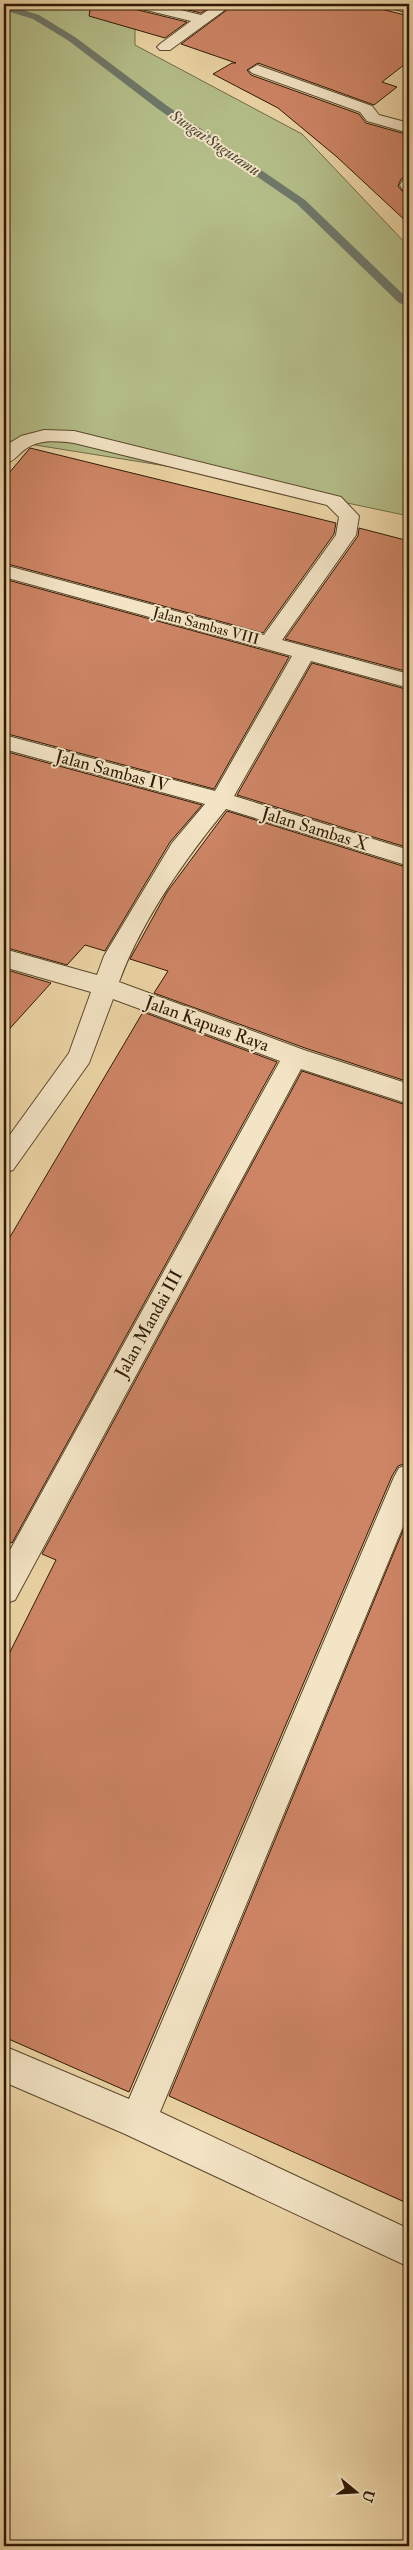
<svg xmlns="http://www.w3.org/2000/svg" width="413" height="2550" font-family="'IM FELL Double Pica',serif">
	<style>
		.green { fill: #b4be89; stroke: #706c46 }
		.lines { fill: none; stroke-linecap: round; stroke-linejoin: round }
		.stream { fill: #6e786a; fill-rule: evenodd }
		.building { fill: #ce8566; stroke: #2d1904 }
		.minor-casing { stroke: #5d482c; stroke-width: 2 }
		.minor { fill: #f3e4c5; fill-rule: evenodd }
		.labels { text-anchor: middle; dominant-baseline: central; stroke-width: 4; stroke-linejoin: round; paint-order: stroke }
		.far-street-label { font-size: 15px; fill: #2d1904; stroke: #f3e4c5 }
		.far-water-label { font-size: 16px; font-style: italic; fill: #4e4837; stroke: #f3e4c5 }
		.street-label { font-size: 18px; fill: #2d1904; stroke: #f3e4c5 }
	</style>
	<rect width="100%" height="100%" fill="#ecd5a6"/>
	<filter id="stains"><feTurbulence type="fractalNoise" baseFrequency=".004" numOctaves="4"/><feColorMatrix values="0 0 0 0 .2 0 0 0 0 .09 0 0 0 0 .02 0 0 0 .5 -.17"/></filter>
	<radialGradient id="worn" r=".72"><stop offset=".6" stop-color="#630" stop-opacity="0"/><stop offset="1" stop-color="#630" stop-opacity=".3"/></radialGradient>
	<path class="green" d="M4 4H78L135 22V45L302 134 409 247V516L185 469 4 440Z"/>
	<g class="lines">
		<path class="stream" d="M4 4 39 15 75 37 166 105 305 200 409 300V308L398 302 297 204 158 109 69 41 33 19 4 10Z"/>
	</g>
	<path class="building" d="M91 4H130L134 9 187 22 165 38 89 16Z
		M163 4H214L201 13Z
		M235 4H361L409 16V61L382 82 397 87 374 105 258 63 247 70 251 75 359 114 366 123 409 135V177L401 179 398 186 402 191 409 192V224L337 157 278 108 213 74 232 63H236L181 44Z
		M30 448 336 523 334 534 263 633 4 563V479Z
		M359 528 409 541V672L285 639 358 536Z
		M4 579 289 657 214 789 4 733Z
		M312 663 409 690V848L237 795Z
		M4 751 202 805 170 842 105 951 85 945 67 965 4 947Z
		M227 811 409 868V1082L305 1048 154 993 168 971 130 959 167 892Z
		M4 969 51 983 4 1035Z
		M143 1012 277 1062 12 1543 4 1540V1247Z
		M302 1071 409 1106V1462L398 1466 392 1476 129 2092 4 2037V1664L56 1560 42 1554Z
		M409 1516V2204L169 2096Z"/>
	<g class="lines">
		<defs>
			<path id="minor" d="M132 4H156L201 15 217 4H233L170 50H160L157 47 160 44 191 21 134 7Z
				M384 4H409V13L386 7Z
				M257 65 372 106 379 115 409 123V133L367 121 360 112 252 73 249 70Z
				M409 179V190L402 189 400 185 403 180Z
				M44 430 74 431 341 497 359 516 356 535 282 640 409 674V688L311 661 234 796 409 850V866L226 809C185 859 141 921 119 982L304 1050 409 1084V1104L301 1069 15 1600 4 1604V1561L280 1061 113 999 89 1063 13 1170 4 1173V1143L69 1053 91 992 4 967V949L97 975 104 956 172 843 205 804 4 749V735L215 791 292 656 4 577V565L264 635 336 535 339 517 327 505 74 443C58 441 41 439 27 448 18 454 14 462 4 464L5 446 21 436Z
				M409 1464V1512L160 2112 409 2229V2267L125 2134 4 2082V2046L129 2099 394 1477 399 1468Z"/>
		</defs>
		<use href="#minor" class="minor-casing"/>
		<use href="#minor" class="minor"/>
	</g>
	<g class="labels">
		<g class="far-street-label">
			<text transform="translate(206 626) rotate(15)">Jalan Sambas VIII</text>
		</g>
		<g class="far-water-label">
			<text transform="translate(215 143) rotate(34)">Sungai Sugutamu</text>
		</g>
		<g class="street-label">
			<text transform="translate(112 771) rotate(15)">Jalan Sambas IV</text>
			<text transform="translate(315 829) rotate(17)">Jalan Sambas X</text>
			<text transform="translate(207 1024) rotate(20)">Jalan Kapuas Raya</text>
			<text transform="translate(149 1324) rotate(-61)">Jalan Mandai III</text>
		</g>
	</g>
	<rect width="413" height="2550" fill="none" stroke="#ecd5a6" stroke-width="20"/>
	<rect x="5" y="5" width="403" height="2540" fill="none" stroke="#2d1904" stroke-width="2.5"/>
	<rect x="10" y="10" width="393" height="2530" fill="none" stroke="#2d1904"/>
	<g transform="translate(356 2492) rotate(108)" stroke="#f3e4c5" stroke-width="4" paint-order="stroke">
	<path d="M0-4L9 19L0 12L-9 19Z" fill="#2d1904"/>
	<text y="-8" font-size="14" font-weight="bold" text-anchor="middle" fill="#2d1904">U</text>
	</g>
	<rect width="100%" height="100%" filter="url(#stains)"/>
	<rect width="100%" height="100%" fill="url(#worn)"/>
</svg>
